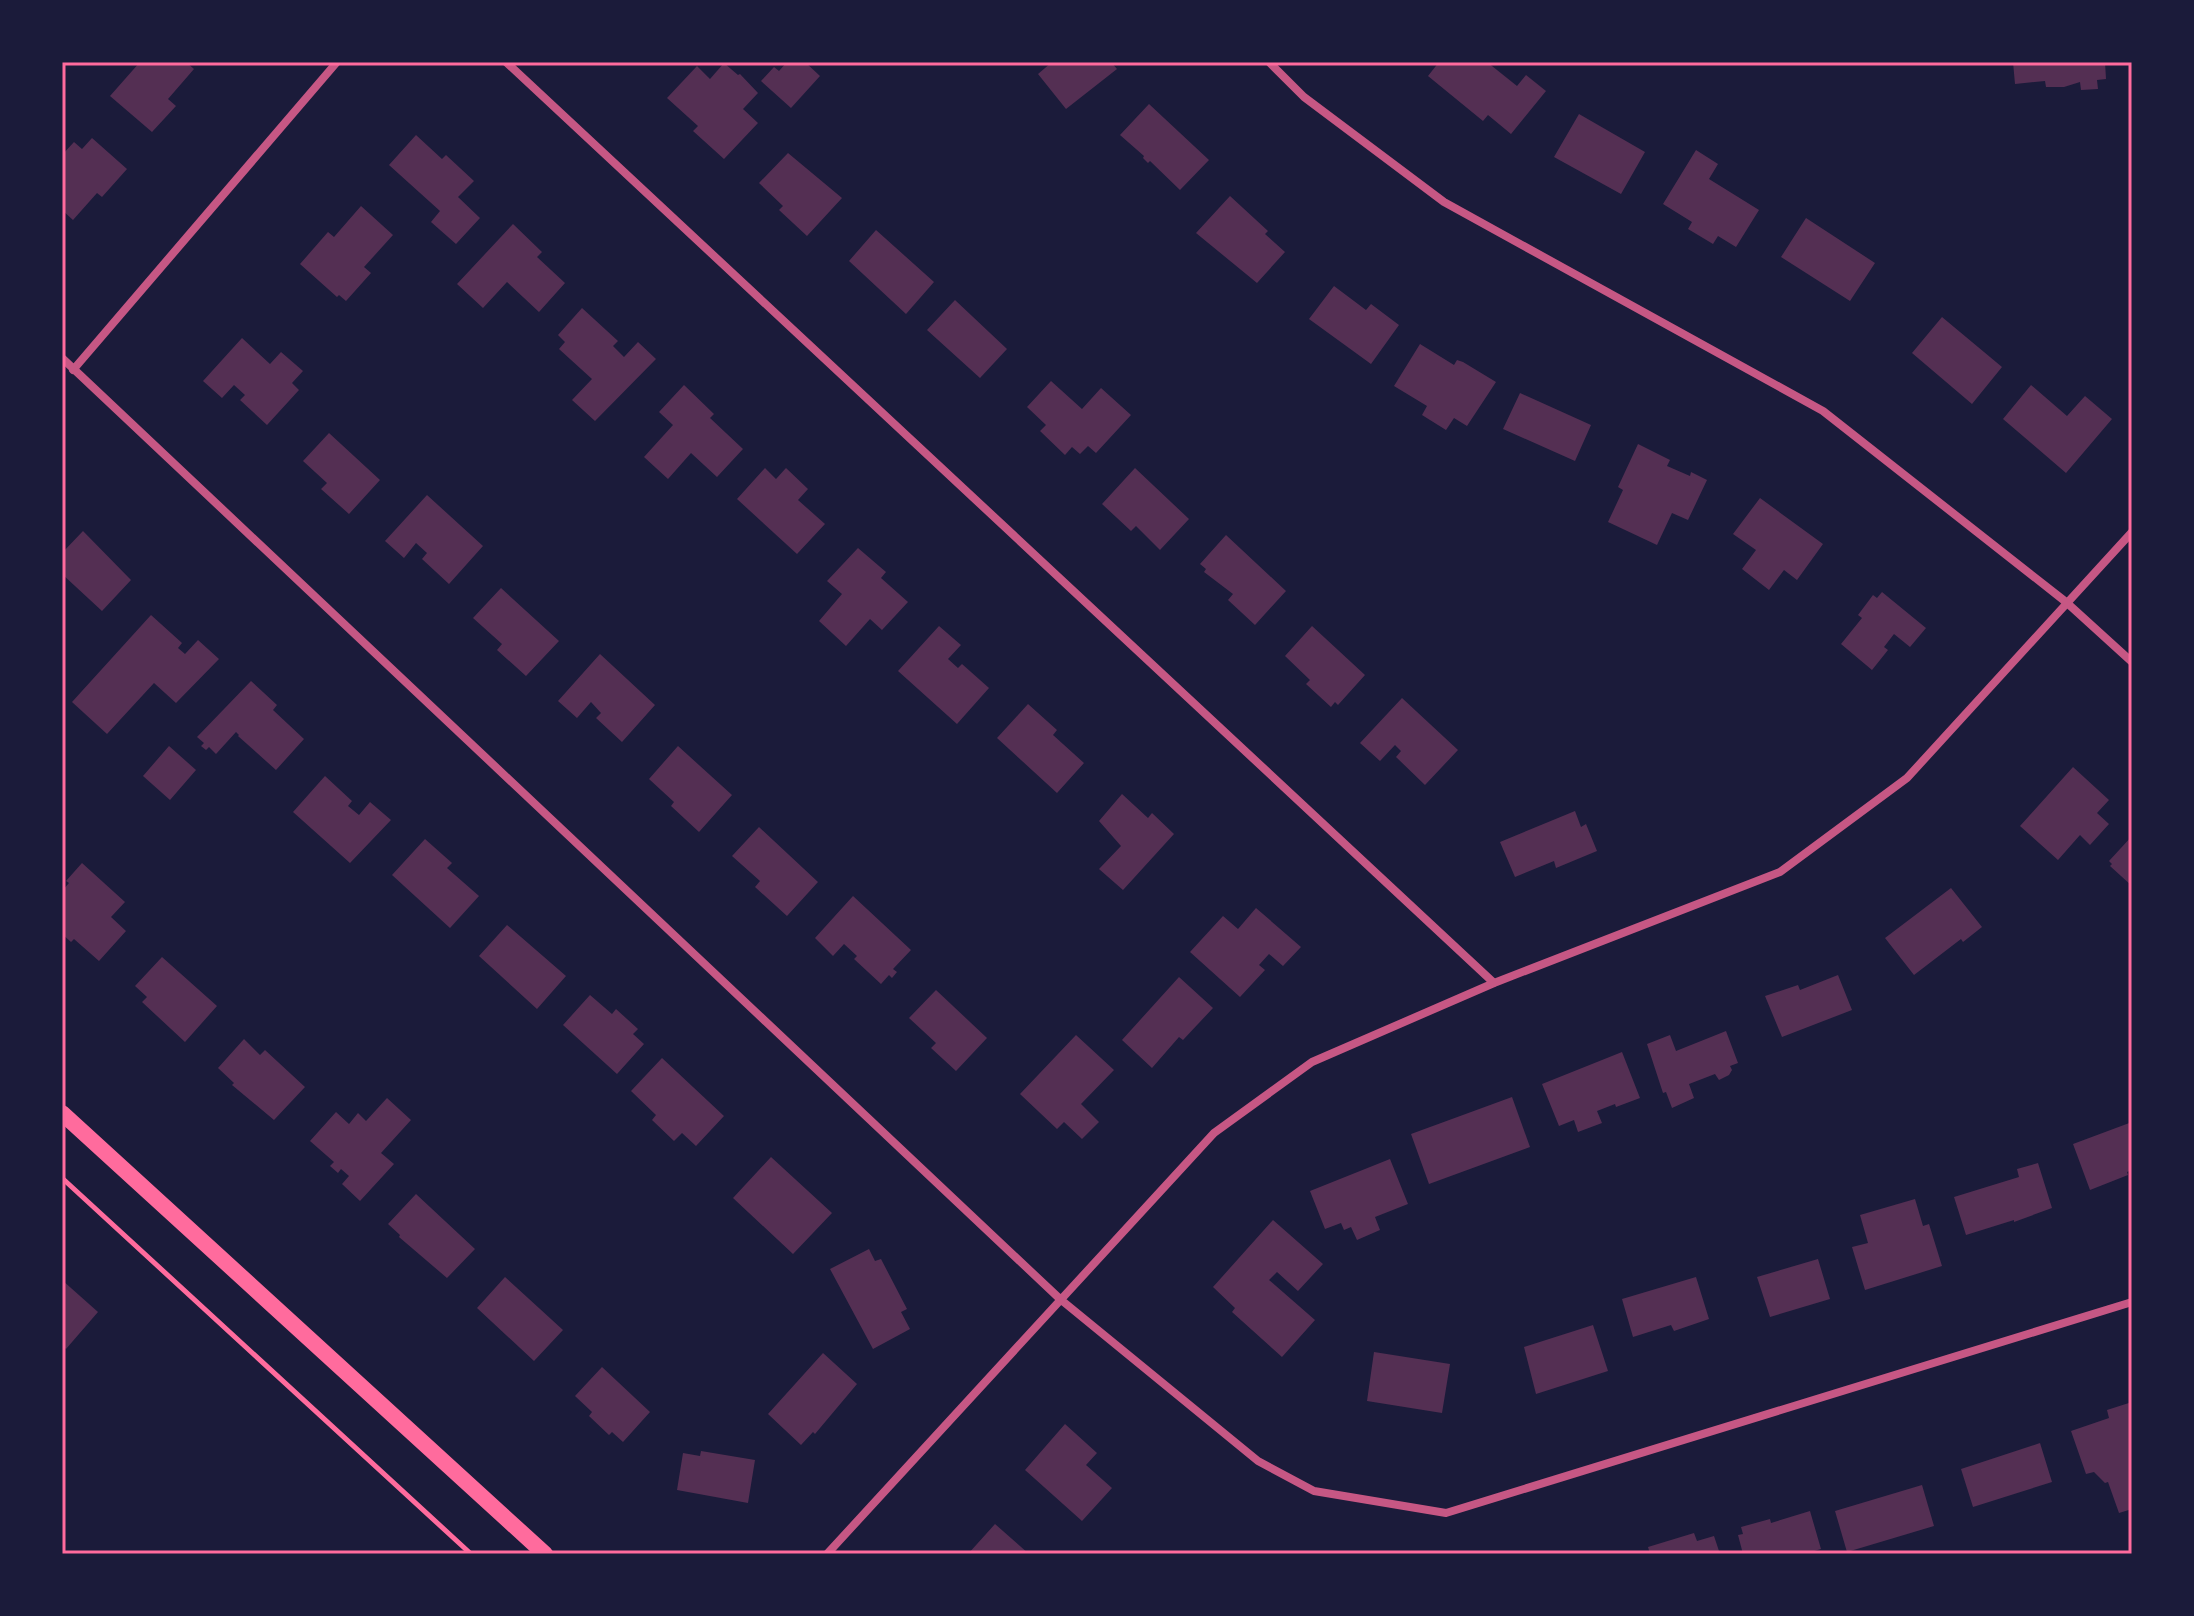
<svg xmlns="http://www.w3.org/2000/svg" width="2194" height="1616" font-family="Lato,sans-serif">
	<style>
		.building { fill: #542f53 }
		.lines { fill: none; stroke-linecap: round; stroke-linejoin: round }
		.path { stroke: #ff6b9d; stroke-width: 5 }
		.minor { stroke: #c65784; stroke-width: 8 }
		.secondary { stroke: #ff6b9d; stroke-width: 16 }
		.neatline { fill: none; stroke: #ff6b9d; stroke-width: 3 }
	</style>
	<rect width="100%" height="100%" fill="#1b1b3a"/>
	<path class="building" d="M140 62H186L194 69 168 99 176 106 152 132 110 96Z
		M787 62H805L820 76 791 108 761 81 774 67 779 71Z
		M1052 62H1111L1117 69 1066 109 1038 74Z
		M1439 62H1487L1517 86 1526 75 1546 91 1511 134 1488 115 1483 121 1428 76Z
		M2013 62H2105L2106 79 2097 80 2098 89 2081 90 2080 82 2064 87H2046L2045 81 2015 84Z
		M724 63 738 75 740 74 758 93 743 109 758 123 724 159 693 131 698 126 667 98 697 66 710 79Z
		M1149 104 1209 160 1180 190 1150 161 1148 163 1143 158 1144 156 1120 135Z
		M1579 114 1645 152 1621 194 1554 157Z
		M416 135 442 159 446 155 474 181 458 197 480 218 456 244 431 222 440 211 389 165Z
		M92 138 127 169 102 197 97 193 73 220 62 210V155L74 142 82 149Z
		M1696 150 1718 164 1709 179 1759 210 1736 247 1718 236 1713 244 1688 229 1692 222 1663 204Z
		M788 153 842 198 807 236 779 210 783 206 759 183Z
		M1230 196 1268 231 1265 234 1285 252 1257 283 1196 233Z
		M361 206 393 235 364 267 371 273 346 301 339 295 337 297 300 264 328 232 334 237Z
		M1806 218 1875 263 1850 301 1781 257Z
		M513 224 542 252 537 257 565 283 539 312 507 282 483 308 457 284Z
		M876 230 934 282 906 314 849 261Z
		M1334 286 1366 310 1371 304 1399 325 1371 364 1309 319Z
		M955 300 1007 349 980 378 927 330Z
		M582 308 618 341 613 346 624 357 638 342 656 359 595 421 572 400 592 379 559 349 565 342 558 335Z
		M1942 317 2002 367 1972 404 1912 353Z
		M242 338 270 364 281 352 303 371 292 383 299 390 267 425 240 400 245 395 234 385 222 398 203 381Z
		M1420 344 1454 365 1457 360 1463 362 1496 382 1467 426 1454 418 1446 430 1422 415 1427 406 1394 386Z
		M1051 381 1082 409 1101 388 1131 415 1096 453 1088 446 1080 454 1072 447 1065 455 1040 431 1046 425 1027 407Z
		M684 385 714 414 710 418 743 449 717 477 691 453 668 479 644 457 673 425 659 412Z
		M2031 385 2067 416 2085 396 2112 419 2066 473 2003 419Z
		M1520 393 1591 425 1575 461 1503 429Z
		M329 433 380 480 349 514 321 489 327 483 303 461Z
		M1638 444 1670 460 1667 466 1690 476 1691 472 1707 480 1688 520 1672 513 1657 545 1608 522 1623 490 1618 487Z
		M765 468 776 479 786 468 808 489 798 500 825 524 797 554 737 499Z
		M1135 468 1189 519 1160 550 1136 526 1131 531 1102 504Z
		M427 495 483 546 449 584 422 559 427 553 416 543 404 558 385 541Z
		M1760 498 1823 544 1797 580 1784 570 1769 590 1742 569 1756 550 1733 534Z
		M83 531 131 580 102 611 62 574V553Z
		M1226 535 1286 591 1255 625 1228 600 1233 594 1204 572 1206 569 1200 564Z
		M858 548 886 572 881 578 908 602 882 630 870 619 846 646 819 621 842 594 827 581Z
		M501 588 559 641 526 676 497 650 502 644 473 618Z
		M1882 592 1926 628 1910 647 1894 634 1884 647 1888 650 1872 670 1841 644 1862 618 1858 615 1873 595 1877 598Z
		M151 615 182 643 178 648 185 654 198 640 219 659 176 703 154 683 107 734 72 702Z
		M939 626 961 645 948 659 958 668 962 664 989 688 957 724 898 671Z
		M1312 626 1365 675 1338 705 1335 702 1331 707 1306 684 1310 680 1285 656Z
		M600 654 655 705 622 742 596 718 601 713 591 702 577 718 558 701Z
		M251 681 277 705 273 710 304 739 276 770 238 736 239 735 236 732 216 754 209 747 206 750 201 746 204 743 197 737Z
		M1402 698 1458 750 1425 785 1396 757 1401 751 1395 745 1380 761 1360 743Z
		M1028 704 1057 730 1053 735 1084 763 1057 793 997 738Z
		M169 746 196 770 170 800 143 776Z
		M678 746 732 795 699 832 671 806 674 802 649 779Z
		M2073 767 2109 800 2097 813 2109 824 2090 845 2080 835 2058 860 2020 826Z
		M325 776 352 801 348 806 359 815 370 802 391 820 350 863 293 812Z
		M1122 794 1148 818 1152 813 1174 834 1123 890 1099 869 1121 846 1099 821Z
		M1575 811 1581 827 1586 824 1597 851 1556 868 1554 861 1515 877 1500 842Z
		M759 827 818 882 787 916 755 887 760 881 732 856Z
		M2132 836V886L2110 866 2112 864 2109 861Z
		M425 839 452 863 447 868 479 896 450 928 392 875Z
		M82 863 125 902 111 917 126 931 99 961 74 939 71 942 62 934V891L69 883 66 881Z
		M1951 888 1982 927 1963 942 1961 939 1914 975 1885 938Z
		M853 896 911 950 893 969 897 972 892 978 889 975 881 984 854 959 857 956 844 944 833 956 815 938Z
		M1256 908 1301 947 1283 966 1269 954 1259 965 1265 970 1240 997 1190 952 1223 916 1238 929Z
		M507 925 566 976 537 1009 479 956Z
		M162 957 217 1006 185 1042 142 1002 147 997 135 986Z
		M1838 975 1852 1010 1782 1037 1765 996 1798 985 1800 990Z
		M1179 977 1213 1008 1183 1040 1179 1037 1152 1068 1122 1040Z
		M936 990 987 1038 956 1071 931 1048 936 1043 909 1018Z
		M590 995 612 1014 616 1009 638 1029 633 1034 644 1044 617 1074 563 1025Z
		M1726 1031 1738 1063 1730 1066 1732 1070 1729 1075 1719 1080 1715 1074 1689 1084 1694 1098 1672 1108 1666 1092 1663 1093 1647 1044 1670 1035 1676 1051Z
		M1076 1035 1114 1070 1081 1104 1099 1122 1082 1139 1064 1122 1057 1129 1020 1094Z
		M244 1039 260 1055 265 1050 305 1087 274 1120 232 1085 234 1083 218 1068Z
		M1622 1052 1640 1098 1616 1107 1615 1104 1597 1111 1602 1123 1578 1132 1574 1120 1559 1126 1542 1084Z
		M662 1058 724 1116 696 1146 682 1133 674 1141 652 1120 656 1115 631 1091Z
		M1512 1097 1530 1147 1429 1184 1411 1134Z
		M387 1098 411 1120 381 1153 394 1164 360 1201 342 1184 349 1176 341 1169 338 1173 330 1166 334 1162 310 1141 336 1112 349 1124 358 1113 366 1121Z
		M2132 1122V1170L2127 1172 2128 1175 2090 1190 2073 1144Z
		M771 1157 832 1213 793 1254 733 1198Z
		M1390 1159 1408 1204 1375 1217 1380 1230 1357 1240 1351 1227 1344 1230 1341 1223 1325 1229 1310 1191Z
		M2038 1163 2052 1208 2014 1222V1220L1966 1235 1954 1197 2019 1177 2017 1169Z
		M416 1194 475 1249 447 1278 399 1237 400 1235 388 1224Z
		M1915 1199 1923 1226 1929 1224 1942 1266 1865 1290 1852 1247 1868 1243 1860 1215Z
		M1273 1220 1323 1264 1298 1291 1277 1272 1269 1280 1315 1320 1282 1357 1232 1312 1235 1308 1213 1287Z
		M869 1249 875 1261 881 1259 907 1309 901 1312 910 1329 873 1349 830 1269Z
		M1818 1259 1830 1299 1770 1317 1757 1277Z
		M505 1277 563 1330 534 1361 477 1308Z
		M1696 1277 1709 1319 1674 1331 1671 1325 1633 1337 1622 1299Z
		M62 1280 98 1312 66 1349 62 1345Z
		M1593 1325 1608 1371 1536 1394 1524 1347Z
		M1374 1352 1450 1364 1442 1413 1367 1401Z
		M823 1353 857 1384 815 1434 813 1432 801 1445 768 1414Z
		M602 1367 650 1412 623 1442 612 1432 609 1435 589 1416 592 1412 575 1396Z
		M2132 1402V1509L2119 1513 2108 1482 2105 1483 2094 1472 2086 1474 2071 1431 2109 1418 2107 1410Z
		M1065 1424 1097 1453 1086 1465 1112 1488 1082 1521 1025 1470Z
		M2040 1443 2052 1482 1973 1507 1961 1469Z
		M701 1451 755 1460 748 1503 677 1490 683 1453 700 1456Z
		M1922 1485 1934 1526 1847 1552 1835 1511Z
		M1810 1511 1821 1549 1804 1554H1743L1738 1535 1743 1534 1741 1527 1770 1519 1771 1523Z
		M995 1524 1029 1554H968Z
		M1694 1533 1697 1541 1714 1536 1720 1554H1650L1648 1547Z"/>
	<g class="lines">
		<path class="path" d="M62 1178 471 1554"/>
		<path class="minor" d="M506 62 1494 983
			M1269 62 1304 97 1444 202 1823 411 2066 602 2132 662
			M62 358 1060 1299 1258 1461 1314 1491 1446 1513 2132 1302
			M73 370 337 62
			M827 1554 1214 1133 1312 1062 1494 983 1780 872 1907 778 2132 532"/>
		<path class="secondary" d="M62 1113 545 1554"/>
	</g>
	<rect width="2194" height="1616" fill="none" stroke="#1b1b3a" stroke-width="128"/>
	<rect x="64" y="64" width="2066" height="1488" class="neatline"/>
</svg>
